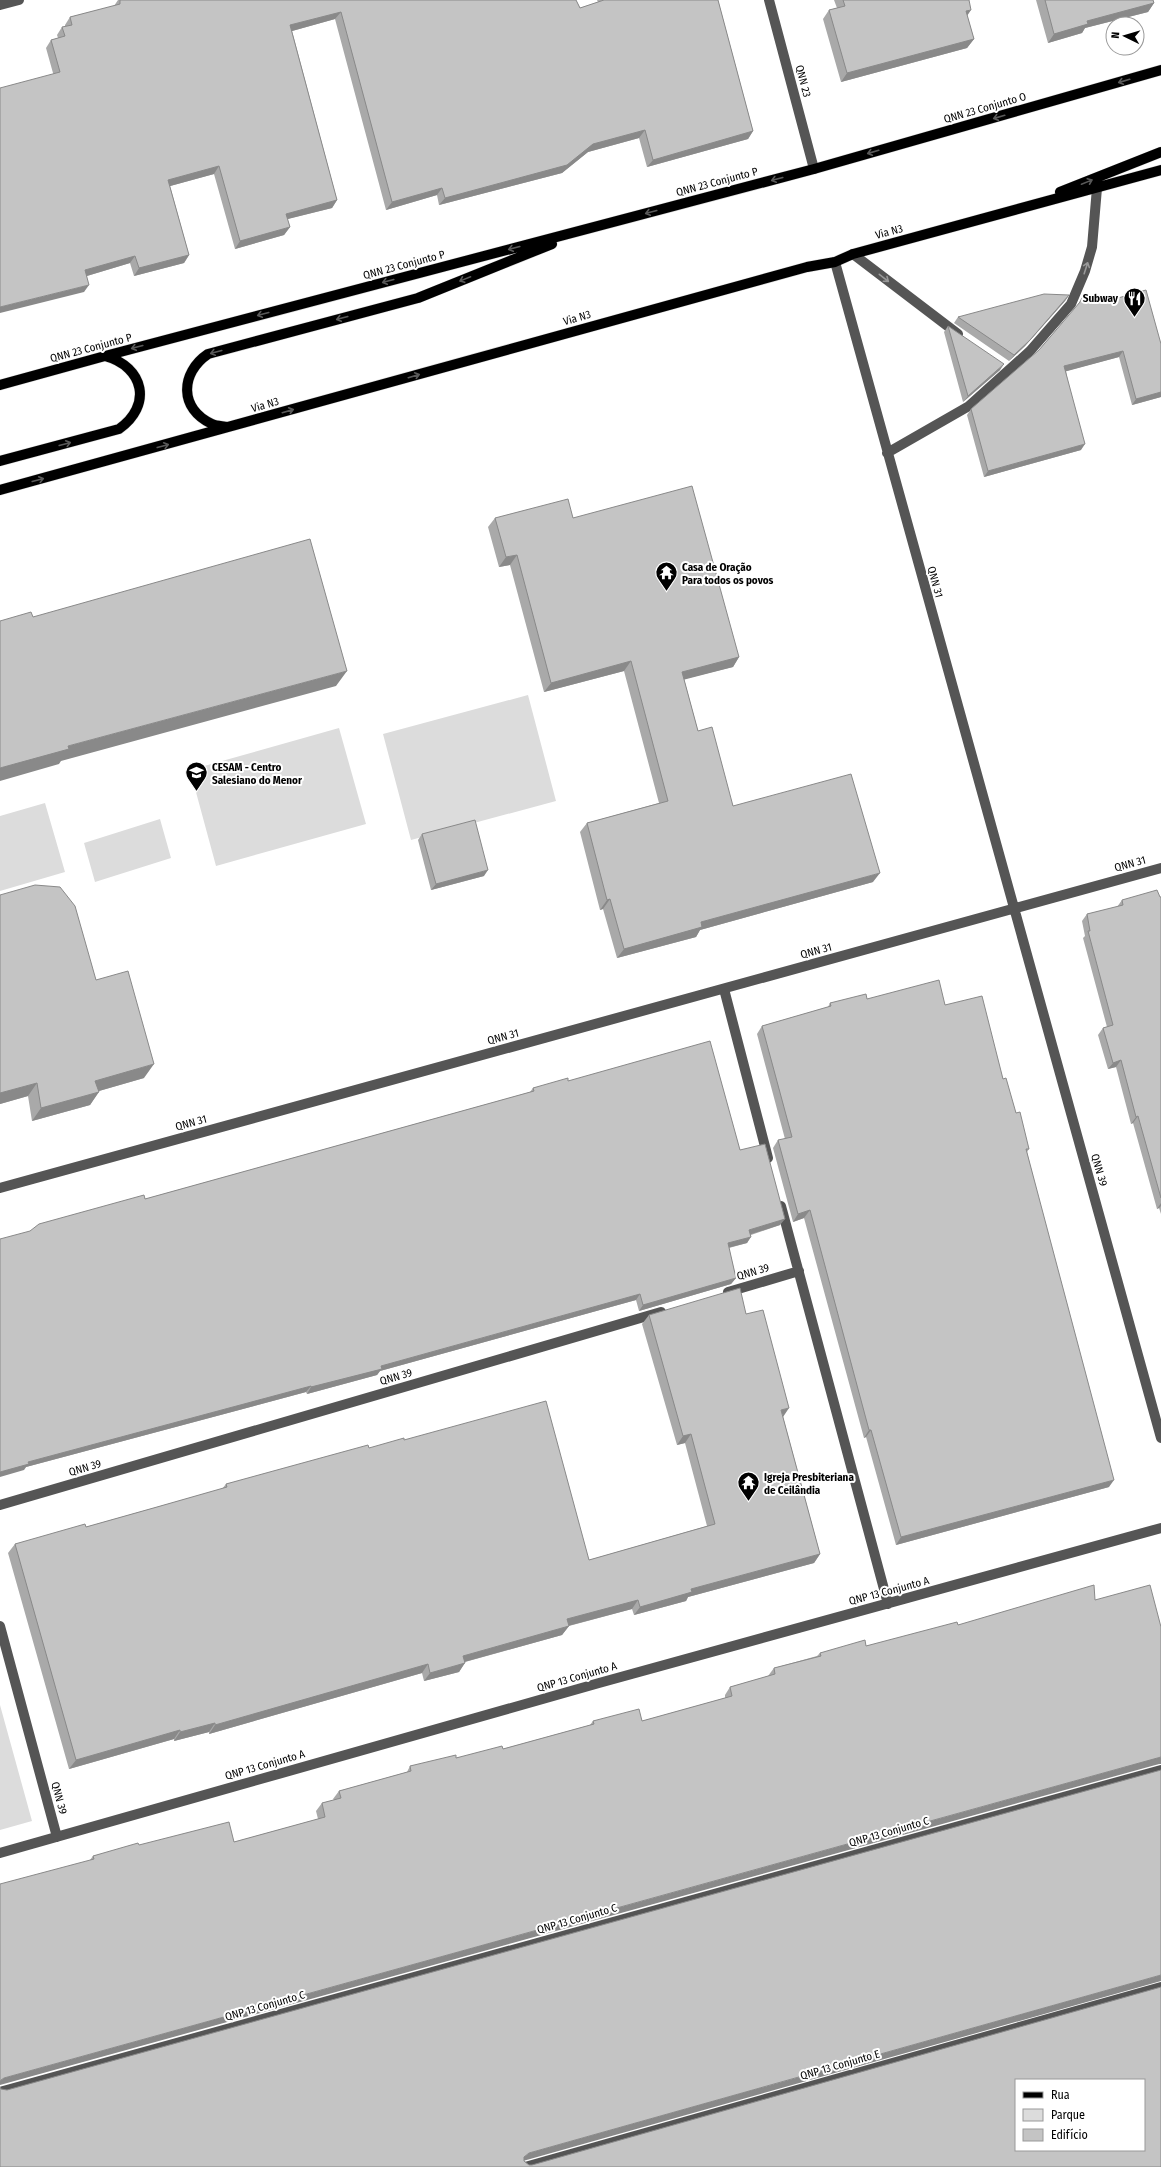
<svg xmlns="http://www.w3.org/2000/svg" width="1161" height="2167" font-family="'Fira Sans Condensed',sans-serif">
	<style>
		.green { fill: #dcdcdc }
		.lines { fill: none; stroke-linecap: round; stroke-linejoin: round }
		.major-casing { stroke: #dbdbdb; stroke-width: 11 }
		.minor { stroke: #555; stroke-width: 10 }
		.major { stroke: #000; stroke-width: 10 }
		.wall { fill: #a9a9a9 }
		.shaded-wall { fill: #898989 }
		.building { fill: #c4c4c4; stroke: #898989; fill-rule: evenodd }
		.oneway { stroke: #595959 }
		.oneway2 { stroke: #999 }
		.labels { text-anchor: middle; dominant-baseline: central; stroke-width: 4; stroke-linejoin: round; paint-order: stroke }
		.street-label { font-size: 11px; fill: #000; stroke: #fff }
		.poi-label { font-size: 11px; font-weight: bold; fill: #000; stroke: #fff; text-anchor: start }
	</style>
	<rect width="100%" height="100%" fill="#fff"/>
	<path class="green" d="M528 695 556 801 411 840 383 734Z
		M339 728 366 824 216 866 190 770Z
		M45 803 65 872 0 891V816Z
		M160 819 171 858 95 882 84 843Z
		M0 1705 32 1821 0 1830Z"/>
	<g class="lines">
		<defs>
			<path id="major" d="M1060 192 1161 152
				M0 385 105 356 814 169 1161 70
				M227 427C222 426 216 426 212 424 179 409 180 373 208 354L418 298 552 244
				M0 461 119 429C152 406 145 367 105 356
				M0 490 807 267 835 262 853 254 1161 170"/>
		</defs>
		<use href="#major" class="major-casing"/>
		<path class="minor" d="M769 0 814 169
			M0 5 19 0
			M853 254 958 334
			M835 262 1161 1438
			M887 453 969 406 1030 351 1071 304 1085 271 1092 247 1097 188
			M724 989 768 1158
			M0 1188 1161 868
			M781 1206 888 1604
			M728 1292 799 1271
			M0 1505 661 1312
			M0 1626 57 1837
			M0 1853 599 1683 1161 1528
			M0 2092 1161 1770
			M525 2167 1161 1987"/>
		<use href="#major" class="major"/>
	</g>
	<path class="wall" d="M118 0H576L580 8 598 2 597 0H718L753 131 748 139 647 167 639 138 588 152 562 173 439 205 437 195 386 210 335 19 292 31 337 200 332 208 287 219 290 227 284 235 235 249 214 174 170 186 189 255 184 263 134 276 130 263 87 276 84 292 53 73 46 48 51 40 58 38 57 35 62 27H65V25L70 17 114 6Z
		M834 0H969L967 15 974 39 967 48 841 82 823 19 829 10 837 8Z
		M1036 0H1153L1154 3 1148 12 1085 28 1082 33 1048 43Z
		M1069 295 1065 301 1025 346 1009 361 954 323 958 317Z
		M1083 296 1161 344V397L1132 405 1119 357 1066 371 1081 450 984 477 967 415 971 409 1039 350 1077 306Z
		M948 326 1000 370 963 402 944 332Z
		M495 518H573L739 657 733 667 684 679 698 731 733 806 873 882 700 930 696 937 617 958 603 909 600 910 580 832 587 823 659 803 624 671 544 692 510 565 499 567 488 527Z
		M422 834 484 876 431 890 418 840Z
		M0 895 144 1078 99 1091 90 1105 32 1121 28 1096 0 1104Z
		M1160 897H1161V1214L1159 1208 1157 1209 1133 1123 1131 1124 1116 1067 1108 1069 1098 1035 1103 1028 1107 1027 1083 938 1085 936 1082 921 1087 914 1117 907 1122 900Z
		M867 999 945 1005 1003 1079 1029 1149 1027 1152 1109 1487 896 1545 866 1437 864 1438 804 1218 793 1222 773 1148 778 1140 785 1139 757 1034 762 1026 828 1007 830 1003Z
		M568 1081 740 1150 780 1225 751 1235 747 1243 729 1248 736 1278 731 1284 639 1311 636 1300 380 1371 377 1375 307 1394 306 1392 26 1467 24 1470 145 1199 498 1101 530 1092 533 1088Z
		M746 1314 783 1417 820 1554 814 1563 688 1597 686 1601 634 1615 632 1609 569 1626 562 1635 465 1662 459 1672 424 1681 422 1673 209 1734V1732L174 1741V1739L69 1769 8 1553 15 1544 86 1527 157 1507 222 1489 226 1484 404 1440 589 1560 707 1526 685 1443 677 1445 642 1324 649 1315Z
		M1095 1600 1159 1764 90 1860 93 1856 139 1845 234 1842 318 1819 316 1811 322 1803 334 1800 333 1799 339 1791 407 1772 410 1766 456 1758 503 1749 590 1725 593 1721H642L725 1698V1695L730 1687 768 1676 774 1668 817 1656 820 1653 866 1646 958 1625Z"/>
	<path class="shaded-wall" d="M1154 3 1148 12 1085 28 1082 33 1048 43 1054 34 1087 21Z
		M971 10 965 19 966 11Z
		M341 12 335 19 285 33 290 25Z
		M974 39 967 48 841 82 847 73Z
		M645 130 639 138 588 152 562 173 439 205 445 198 593 144Z
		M753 131 748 139 647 167 653 160Z
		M219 166 214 174 163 188 168 180Z
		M442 188 437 195 386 210 392 202Z
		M337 200 332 208 280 221 286 214Z
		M290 227 284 235 235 249 240 241Z
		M189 255 184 263 134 276 139 268Z
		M135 256 130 263 80 278 85 270Z
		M89 285 84 292 0 313V307Z
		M1069 295 1065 301 1025 346 1009 361 1014 355Z
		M1123 351 1119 357 1060 373 1064 366Z
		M1004 364 1000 370 963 402 968 396Z
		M1161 392V397L1132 405 1136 399Z
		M1085 444 1081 450 984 477 988 471Z
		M517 555 510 565 499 567 506 557Z
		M739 657 733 667 675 682 682 672Z
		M631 661 624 671 544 692 551 683Z
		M347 671 336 686 61 761 59 764 0 781V768L68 746Z
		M488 870 484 876 431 890 436 884Z
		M880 873 873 882 700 930 696 937 617 958 624 949 701 922Z
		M610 899 603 909 600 910 607 900Z
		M1121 1060 1116 1067 1108 1069 1113 1063Z
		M154 1064 144 1078 85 1095 95 1081Z
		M37 1083 28 1096 0 1104V1093Z
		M99 1092 90 1105 32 1121 41 1108Z
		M1138 1116 1133 1123 1131 1124 1136 1117Z
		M1161 1203V1206L1159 1208 1157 1209Z
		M810 1210 804 1218 793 1222 798 1214Z
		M785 1219 780 1225 745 1236 749 1230Z
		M751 1237 747 1243 723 1249 728 1243Z
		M736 1278 731 1284 639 1311 643 1305Z
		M640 1294 636 1300 380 1371 377 1375 307 1394 311 1387 381 1366Z
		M311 1386 306 1392 26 1467 24 1470 0 1477V1472L28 1462Z
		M789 1408 783 1417 781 1410Z
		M869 1430H871L866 1437 864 1438Z
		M691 1434 685 1443 677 1445 683 1436Z
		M1114 1480 1109 1487 896 1545 901 1537Z
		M820 1554 814 1563 688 1597 686 1601 634 1615 640 1607 691 1589Z
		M638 1600 632 1609 560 1628 567 1619Z
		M569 1626 562 1635 457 1664 463 1656Z
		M465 1663 459 1672 424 1681 430 1673Z
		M428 1664 422 1673 209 1734 215 1725Z
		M215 1723 209 1732 174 1741 180 1732Z
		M180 1730 174 1739 69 1769 76 1760Z
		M1161 1757V1764H1159L0 2085V2081L4 2078Z
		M1161 1975V1981L523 2161 524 2157 529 2153Z"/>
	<path class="building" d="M120 0H576L580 8 604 0H718L753 131 653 160 645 130 593 144 567 165 445 198 442 188 392 202 341 12 290 25 337 200 286 214 290 227 240 241 219 166 168 180 189 255 139 268 135 256 85 270 89 285 0 307V88L60 72 51 40 65 36 62 27 72 25 70 17 120 4Z
		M843 0H969L971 10 966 11 974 39 847 73 829 10 845 6Z
		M1045 0H1153L1154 3 1087 21 1088 24 1054 34Z
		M1146 290 1161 344V392L1136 399 1123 351 1064 366 1085 444 988 471 971 409 1039 350 1080 302 1083 296 1118 298Z
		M1044 294 1069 295 1030 340 1014 355 958 317Z
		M948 326 1004 364 968 396Z
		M692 486 739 657 682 672 698 731 712 727 733 806 851 774 880 873 701 922 702 927 624 949 610 899 607 900 587 823 668 801 631 661 551 683 517 555 506 557 495 518 568 499 573 518Z
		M310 539 347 671 68 746 69 749 0 768V621L31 612 33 617Z
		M475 820 488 870 436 884 422 834Z
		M35 885 60 887 75 906 96 980 128 971 154 1064 95 1081 99 1092 41 1108 37 1083 0 1093V895Z
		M1157 890 1160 897H1161V1198L1138 1116 1136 1117 1121 1060 1113 1063 1103 1028 1113 1025 1088 931H1090L1087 914 1123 905 1122 900Z
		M939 980 945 1005 982 996 1003 1079 1006 1078 1016 1113 1020 1112 1029 1149H1026L1114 1480 901 1537 871 1430H869L810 1210 798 1214 778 1140 792 1137 762 1026 831 1006 830 1003 866 994 867 999Z
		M710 1041 740 1150 765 1144 785 1219 749 1230 751 1237 728 1243 736 1278 643 1305 640 1294 381 1366 382 1369 311 1387V1386L28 1462 29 1464 0 1472V1239L30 1231 39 1224 144 1195 145 1199 498 1101 534 1091 533 1088 568 1078V1081Z
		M740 1288 746 1314 763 1310 789 1408 781 1410 820 1554 691 1589 692 1592 640 1607 638 1600 567 1619 569 1626 463 1656 465 1663 430 1673 428 1664 215 1725V1723L180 1732V1730L76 1760 15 1544 85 1524 86 1527 157 1507 227 1487 226 1484 368 1445 369 1448 404 1438V1440L546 1401 589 1560 715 1524 691 1434 683 1436 649 1315Z
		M1094 1585 1095 1600 1150 1585 1161 1627V1757L4 2078 1 2080 0 2082V1884L94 1859 93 1856 138 1843 139 1845 229 1822 234 1842 325 1817 322 1803 341 1798 339 1791 411 1771 410 1766 456 1755V1758L502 1746 503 1749 594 1724 593 1721 639 1709 642 1721 732 1696 730 1687 775 1674 774 1668 821 1656 820 1653 865 1640 866 1646 957 1622 958 1625Z
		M1161 1770V1975L529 2153 524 2157V2161L529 2165H532L1161 1987V2167H0V2087L1 2089 7 2090ZM1016 2080H1144V2150H1016Z"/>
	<defs><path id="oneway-shaft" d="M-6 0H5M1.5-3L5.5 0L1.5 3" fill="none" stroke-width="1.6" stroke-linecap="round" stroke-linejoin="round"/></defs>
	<g class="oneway">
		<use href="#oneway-shaft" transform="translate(1124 81) rotate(164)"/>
		<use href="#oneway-shaft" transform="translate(999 117) rotate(164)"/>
		<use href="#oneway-shaft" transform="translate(873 152) rotate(164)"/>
		<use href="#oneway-shaft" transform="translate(777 179) rotate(165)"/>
		<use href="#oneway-shaft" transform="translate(1087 182) rotate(-22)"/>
		<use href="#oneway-shaft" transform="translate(651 212) rotate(165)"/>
		<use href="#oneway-shaft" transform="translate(514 248) rotate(165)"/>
		<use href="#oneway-shaft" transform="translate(465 279) rotate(158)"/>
		<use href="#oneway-shaft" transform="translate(388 281) rotate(165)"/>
		<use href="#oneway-shaft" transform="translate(263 314) rotate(165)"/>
		<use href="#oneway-shaft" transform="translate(342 318) rotate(165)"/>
		<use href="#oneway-shaft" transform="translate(137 347) rotate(165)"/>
		<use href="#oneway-shaft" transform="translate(216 352) rotate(165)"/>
		<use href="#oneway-shaft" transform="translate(414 376) rotate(-16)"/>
		<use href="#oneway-shaft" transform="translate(288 411) rotate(-16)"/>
		<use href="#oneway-shaft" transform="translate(65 444) rotate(-15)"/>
		<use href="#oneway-shaft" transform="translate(163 446) rotate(-15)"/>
		<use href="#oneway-shaft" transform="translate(38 480) rotate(-15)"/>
	</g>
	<g class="oneway2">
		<use href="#oneway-shaft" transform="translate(1086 268) rotate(-72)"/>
		<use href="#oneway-shaft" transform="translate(884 278) rotate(38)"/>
	</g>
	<defs>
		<symbol id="restaurant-pin" viewBox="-11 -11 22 30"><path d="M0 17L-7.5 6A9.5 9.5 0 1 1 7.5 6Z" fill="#000" stroke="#fff"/><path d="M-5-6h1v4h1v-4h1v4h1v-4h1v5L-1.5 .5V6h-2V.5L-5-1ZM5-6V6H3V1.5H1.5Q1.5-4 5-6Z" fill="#fff"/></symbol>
		<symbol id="temple-pin" viewBox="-11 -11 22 30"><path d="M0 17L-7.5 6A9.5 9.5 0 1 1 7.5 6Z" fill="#000" stroke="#fff"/><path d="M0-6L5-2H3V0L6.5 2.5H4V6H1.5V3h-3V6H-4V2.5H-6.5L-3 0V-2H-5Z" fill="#fff"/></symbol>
		<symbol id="school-pin" viewBox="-11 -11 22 30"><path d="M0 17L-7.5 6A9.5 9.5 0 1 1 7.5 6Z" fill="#000" stroke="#fff"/><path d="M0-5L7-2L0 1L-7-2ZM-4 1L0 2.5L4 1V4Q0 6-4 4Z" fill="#fff"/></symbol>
	</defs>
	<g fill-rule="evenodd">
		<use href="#restaurant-pin" x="1122" y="286" width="25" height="34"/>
		<use href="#temple-pin" x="654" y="560" width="25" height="34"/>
		<use href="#school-pin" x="184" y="760" width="25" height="34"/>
		<use href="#temple-pin" x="736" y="1470" width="25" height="34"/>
	</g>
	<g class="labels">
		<g class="street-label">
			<text transform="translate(803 81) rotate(75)">QNN 23</text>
			<text transform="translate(985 108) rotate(-16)">QNN 23 Conjunto O</text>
			<text transform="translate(717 182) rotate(-15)">QNN 23 Conjunto P</text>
			<text transform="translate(889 232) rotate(-15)">Via N3</text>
			<text transform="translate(404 265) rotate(-15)">QNN 23 Conjunto P</text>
			<text transform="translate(577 318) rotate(-16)">Via N3</text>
			<text transform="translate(91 348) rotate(-15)">QNN 23 Conjunto P</text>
			<text transform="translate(265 405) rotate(-16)">Via N3</text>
			<text transform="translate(935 582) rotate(75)">QNN 31</text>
			<text transform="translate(1130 864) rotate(-15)">QNN 31</text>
			<text transform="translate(816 951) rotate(-15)">QNN 31</text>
			<text transform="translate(503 1037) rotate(-15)">QNN 31</text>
			<text transform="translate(191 1123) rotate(-15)">QNN 31</text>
			<text transform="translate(1099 1170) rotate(74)">QNN 39</text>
			<text transform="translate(753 1272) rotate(-16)">QNN 39</text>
			<text transform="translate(396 1377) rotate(-16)">QNN 39</text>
			<text transform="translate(85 1468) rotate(-16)">QNN 39</text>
			<text transform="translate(889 1591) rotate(-15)">QNP 13 Conjunto A</text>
			<text transform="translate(577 1677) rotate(-16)">QNP 13 Conjunto A</text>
			<text transform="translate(265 1765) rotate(-16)">QNP 13 Conjunto A</text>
			<text transform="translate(59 1798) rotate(75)">QNN 39</text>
			<text transform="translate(889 1832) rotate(-16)">QNP 13 Conjunto C</text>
			<text transform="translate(577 1919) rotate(-16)">QNP 13 Conjunto C</text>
			<text transform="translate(265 2006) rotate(-16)">QNP 13 Conjunto C</text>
			<text transform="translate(840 2065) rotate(-16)">QNP 13 Conjunto E</text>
		</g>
		<g class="poi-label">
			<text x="1118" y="298" text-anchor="end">Subway</text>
			<text x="682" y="567">Casa de Oração<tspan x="682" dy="13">Para todos os povos</tspan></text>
			<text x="212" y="767">CESAM - Centro<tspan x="212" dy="13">Salesiano do Menor</tspan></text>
			<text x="764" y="1477">Igreja Presbiteriana<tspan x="764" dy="13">de Ceilândia</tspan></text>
		</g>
	</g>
	<rect x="1015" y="2079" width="130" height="72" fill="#ffffff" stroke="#999999"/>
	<rect x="1023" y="2092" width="20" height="6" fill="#000000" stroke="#999999"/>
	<text x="1051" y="2099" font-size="12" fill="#000000">Rua</text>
	<rect x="1023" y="2109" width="20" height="12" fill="#dcdcdc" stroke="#999999"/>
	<text x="1051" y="2119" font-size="12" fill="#000000">Parque</text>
	<rect x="1023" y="2129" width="20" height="12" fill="#c4c4c4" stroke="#999999"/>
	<text x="1051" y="2139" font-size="12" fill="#000000">Edifício</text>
	<g transform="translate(1125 36) rotate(275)"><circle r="19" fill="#ffffff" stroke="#999999"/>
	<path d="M0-3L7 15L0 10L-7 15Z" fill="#000000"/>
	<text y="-6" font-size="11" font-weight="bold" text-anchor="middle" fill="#000000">N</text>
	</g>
</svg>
